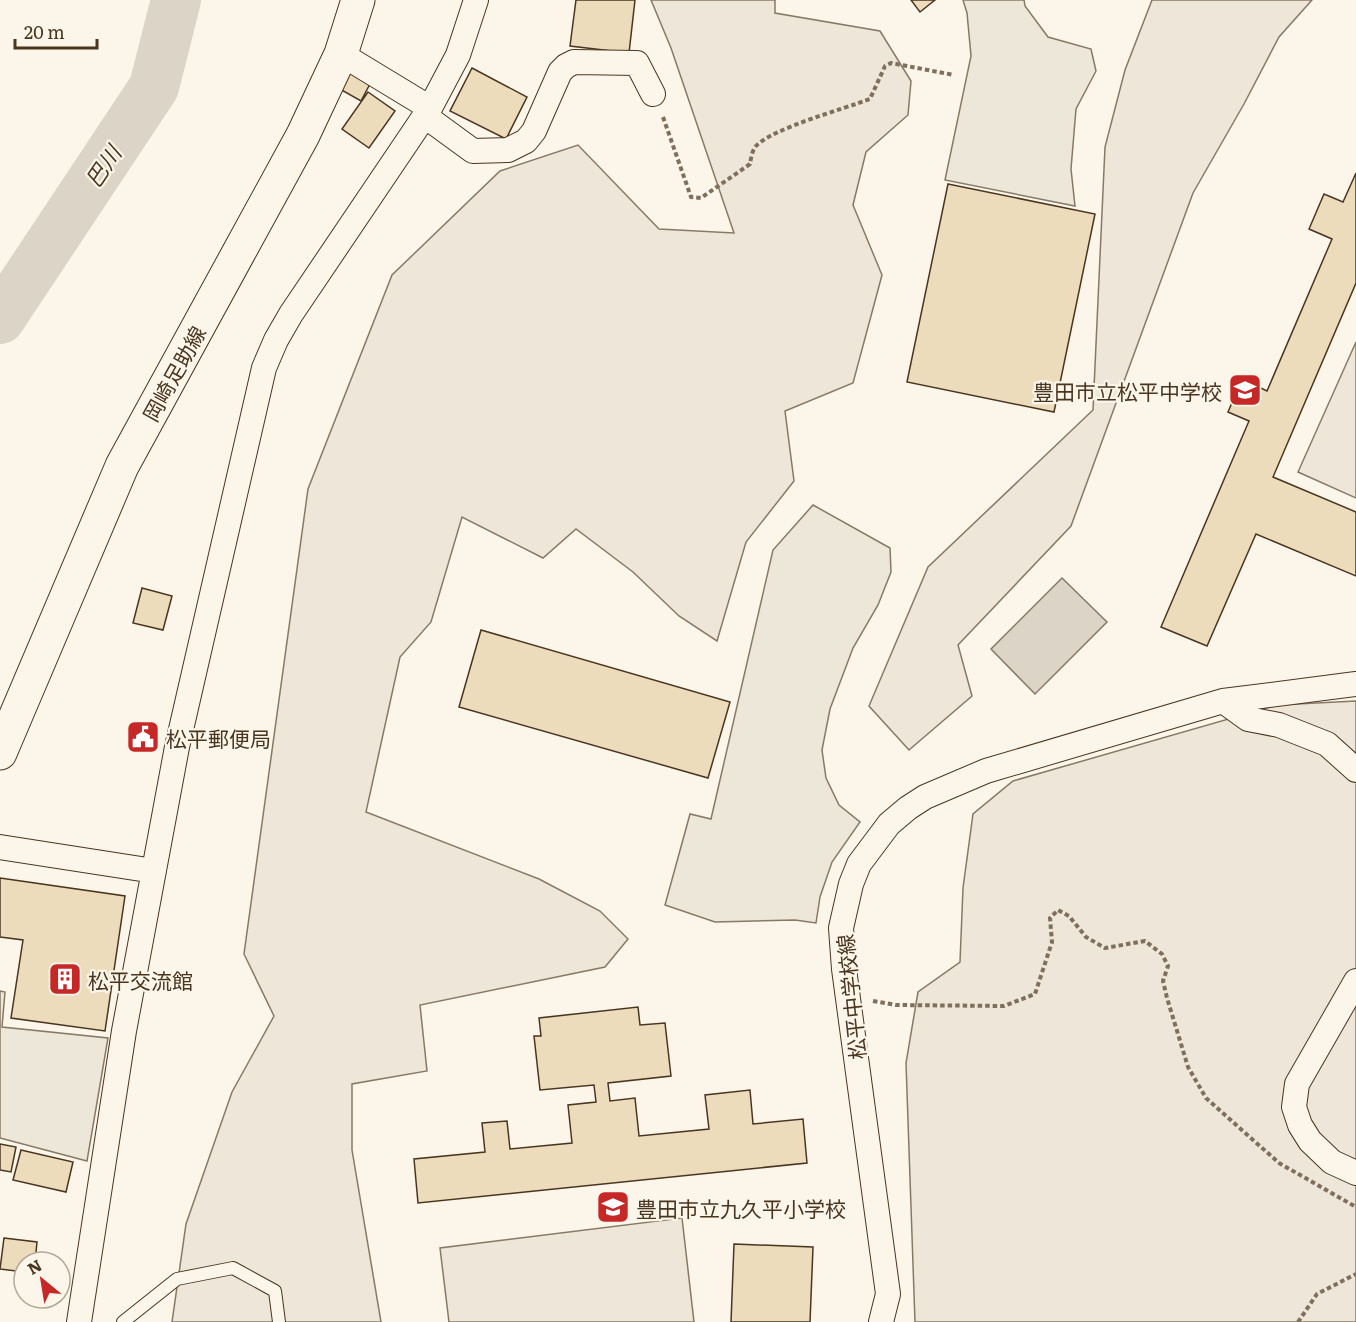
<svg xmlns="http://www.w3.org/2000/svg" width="1356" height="1322" font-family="Literata,'Noto Sans JP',serif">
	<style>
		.green { fill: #ede6d9; stroke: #887966; stroke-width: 1.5 }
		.parking { fill: #ede7d9; stroke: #887966; stroke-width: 1.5 }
		.water { fill: #dcd4c6; stroke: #887966; stroke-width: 1.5 }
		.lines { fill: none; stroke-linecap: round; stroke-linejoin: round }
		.river { stroke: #dcd4c6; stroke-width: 50 }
		.building { fill: #ecdcbc; stroke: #4a3520; stroke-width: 1.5 }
		.service-casing { stroke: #4a3520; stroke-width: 14 }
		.minor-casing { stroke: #4a3520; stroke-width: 26 }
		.primary-casing { stroke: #4a3520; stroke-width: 35 }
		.path { stroke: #7f6f5c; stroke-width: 4; stroke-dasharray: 4.5 3; stroke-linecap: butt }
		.service { stroke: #fbf6e9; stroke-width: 12 }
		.minor { stroke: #fbf6e9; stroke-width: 24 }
		.primary { stroke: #fbf6e9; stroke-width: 33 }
		.labels { text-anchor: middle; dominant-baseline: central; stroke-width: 4.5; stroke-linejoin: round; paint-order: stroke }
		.street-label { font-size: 21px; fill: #4a3520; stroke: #fbf6e9 }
		.poi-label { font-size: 21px; fill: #4a3520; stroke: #fbf6e9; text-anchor: start }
		.water-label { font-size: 22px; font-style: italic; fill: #4a3520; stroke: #fbf6e9 }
	</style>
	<rect width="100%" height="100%" fill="#fbf6e9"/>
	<path class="green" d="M651 0H775V13L880 31 911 81 908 115 866 152 853 205 882 275 853 383 785 411 794 481 746 542 717 641 679 616 633 572 576 529 543 558 462 517 431 622 400 657 366 812 539 879 600 911 628 939 605 967 420 1005 427 1071 352 1084V1150L381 1322H172L186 1224 232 1092 274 1016 244 954 308 489 392 275 500 171 578 145 659 229 734 233 671 48Z
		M1152 0H1312L1279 37 1244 104 1193 193 1071 526 958 645 972 696 909 750 869 706 928 567 1093 410 1105 147 1125 70Z
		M1356 342V498L1298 472Z
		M1356 701V1322H915L906 1063 918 992 960 962 963 888 973 814 1013 781 1277 705Z
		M682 1218 694 1322H449L440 1248Z"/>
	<path class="parking" d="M963 0H1024L1025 6 1048 37 1091 49 1096 71 1076 109 1071 169 1075 206 945 180 971 56 967 13Z
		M813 505 890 548 891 572 878 605 853 648 830 709 822 750 826 778 839 805 860 822 832 862 820 897 816 923 795 920 715 922 665 905 690 814 711 819 773 550Z
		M0 991 5 992 2 1027 108 1038 87 1161 0 1138Z"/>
	<path class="water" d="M1062 578 1107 622 1035 694 991 649Z"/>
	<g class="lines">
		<path class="river" d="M0 319 154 87 176 0"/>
	</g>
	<path class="building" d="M576 0H635L629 53 570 46Z
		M911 0H935L920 12Z
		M349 68 372 80 361 101 338 88Z
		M472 68 527 97 506 139 450 111Z
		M368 92 395 111 369 148 342 129Z
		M1356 173V283L1273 477 1356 512V576L1256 534 1207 646 1161 627 1249 421 1228 412 1242 379 1267 391 1332 239 1309 229 1324 194 1343 202Z
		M948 184 1095 214 1054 412 907 382Z
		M142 588 172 596 163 630 133 623Z
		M481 630 730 702 708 778 459 707Z
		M0 878 125 896 105 1031 11 1018 23 940 0 937Z
		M638 1007 640 1025 665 1023 671 1076 608 1083 610 1101 635 1098 639 1136 709 1129 705 1095 750 1090 753 1124 803 1119 807 1163 418 1203 414 1159 485 1152 482 1123 507 1121 510 1149 572 1143 568 1105 596 1102 594 1085 540 1090 534 1036H541L539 1018Z
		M0 1144 16 1147 11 1172 0 1170Z
		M21 1150 73 1162 66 1192 13 1180Z
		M4 1238 37 1242 35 1262H24V1272L0 1269Z
		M734 1244 813 1247 810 1322H731Z"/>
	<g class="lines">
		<defs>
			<path id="service" d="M123 1322 177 1279 233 1268 275 1291 279 1322"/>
			<path id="minor" d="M341 54 430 108
				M425 116 473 151 508 150 526 141 534 131 560 72 566 66 574 62 637 63 653 94
				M1223 701 1248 719 1279 725 1327 744 1356 770
				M0 847 154 871
				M1356 981 1297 1084 1294 1107 1300 1125 1310 1141 1332 1162 1356 1173
				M79 1322 124 1031 177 747 264 368 276 340 291 314 430 108 458 55 476 0
				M881 1322 888 1294 844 969 841 928 851 884 859 864 889 824 908 808 925 797 986 771 1223 701 1356 684"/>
			<path id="primary" d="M0 753 122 466 303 135 341 54 358 0"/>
		</defs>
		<use href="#service" class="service-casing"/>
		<use href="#minor" class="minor-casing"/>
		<use href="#primary" class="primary-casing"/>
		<path class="path" d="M663 117 691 197 701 198 750 164C751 158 752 151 756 146 773 128 844 109 870 99L885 66 891 63 954 75
			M873 1001 896 1005 1004 1006 1035 994 1052 942 1050 918 1058 910 1069 916 1086 937 1105 948 1145 941 1162 954 1168 966 1163 981 1167 998 1188 1067 1206 1098 1279 1163 1356 1207
			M1298 1322 1317 1294 1356 1274"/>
		<use href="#service" class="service"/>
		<use href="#minor" class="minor"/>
		<use href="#primary" class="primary"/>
	</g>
	<defs>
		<symbol id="school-square" viewBox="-11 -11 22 22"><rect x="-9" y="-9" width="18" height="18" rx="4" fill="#c62828" stroke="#fbf6e9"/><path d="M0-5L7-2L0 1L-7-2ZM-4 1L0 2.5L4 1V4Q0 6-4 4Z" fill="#fff"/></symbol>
		<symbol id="civic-square" viewBox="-11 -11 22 22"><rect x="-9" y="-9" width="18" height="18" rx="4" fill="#c62828" stroke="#fbf6e9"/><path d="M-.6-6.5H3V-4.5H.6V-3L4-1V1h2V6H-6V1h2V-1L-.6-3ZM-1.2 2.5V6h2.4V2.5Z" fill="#fff"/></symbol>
		<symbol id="building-square" viewBox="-11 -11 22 22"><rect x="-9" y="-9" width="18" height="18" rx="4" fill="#c62828" stroke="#fbf6e9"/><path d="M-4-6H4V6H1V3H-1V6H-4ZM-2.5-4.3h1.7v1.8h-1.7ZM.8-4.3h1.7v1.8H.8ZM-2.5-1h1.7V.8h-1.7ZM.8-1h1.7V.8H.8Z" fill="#fff"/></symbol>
	</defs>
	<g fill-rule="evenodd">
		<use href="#school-square" x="1226" y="371" width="38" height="38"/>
		<use href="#civic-square" x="124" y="718" width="38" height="38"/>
		<use href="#building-square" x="46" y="960" width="38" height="38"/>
		<use href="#school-square" x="594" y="1188" width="38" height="38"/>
	</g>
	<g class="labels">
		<g class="street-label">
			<text transform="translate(173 373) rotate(-61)">岡崎足助線</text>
			<text transform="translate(850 997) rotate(-96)">松平中学校線</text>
		</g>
		<g class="poi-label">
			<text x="1222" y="390" text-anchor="end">豊田市立松平中学校</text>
			<text x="166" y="737">松平郵便局</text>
			<text x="88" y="979">松平交流館</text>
			<text x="636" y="1207">豊田市立九久平小学校</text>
		</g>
		<g class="water-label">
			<text transform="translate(102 166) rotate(-56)">巴川</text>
		</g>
	</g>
	<g transform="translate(42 1280) rotate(330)"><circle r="28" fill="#fbf6e9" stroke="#b4a999" stroke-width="1.5"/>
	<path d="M0-4.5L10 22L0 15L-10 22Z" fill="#c62828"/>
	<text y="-9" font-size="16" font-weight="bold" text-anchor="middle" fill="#4a3520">N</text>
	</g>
	<path d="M15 39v9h82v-9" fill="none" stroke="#4a3520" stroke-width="3"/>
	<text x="24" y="39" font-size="18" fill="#4a3520" stroke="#fbf6e9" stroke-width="4.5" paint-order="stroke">20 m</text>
</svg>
